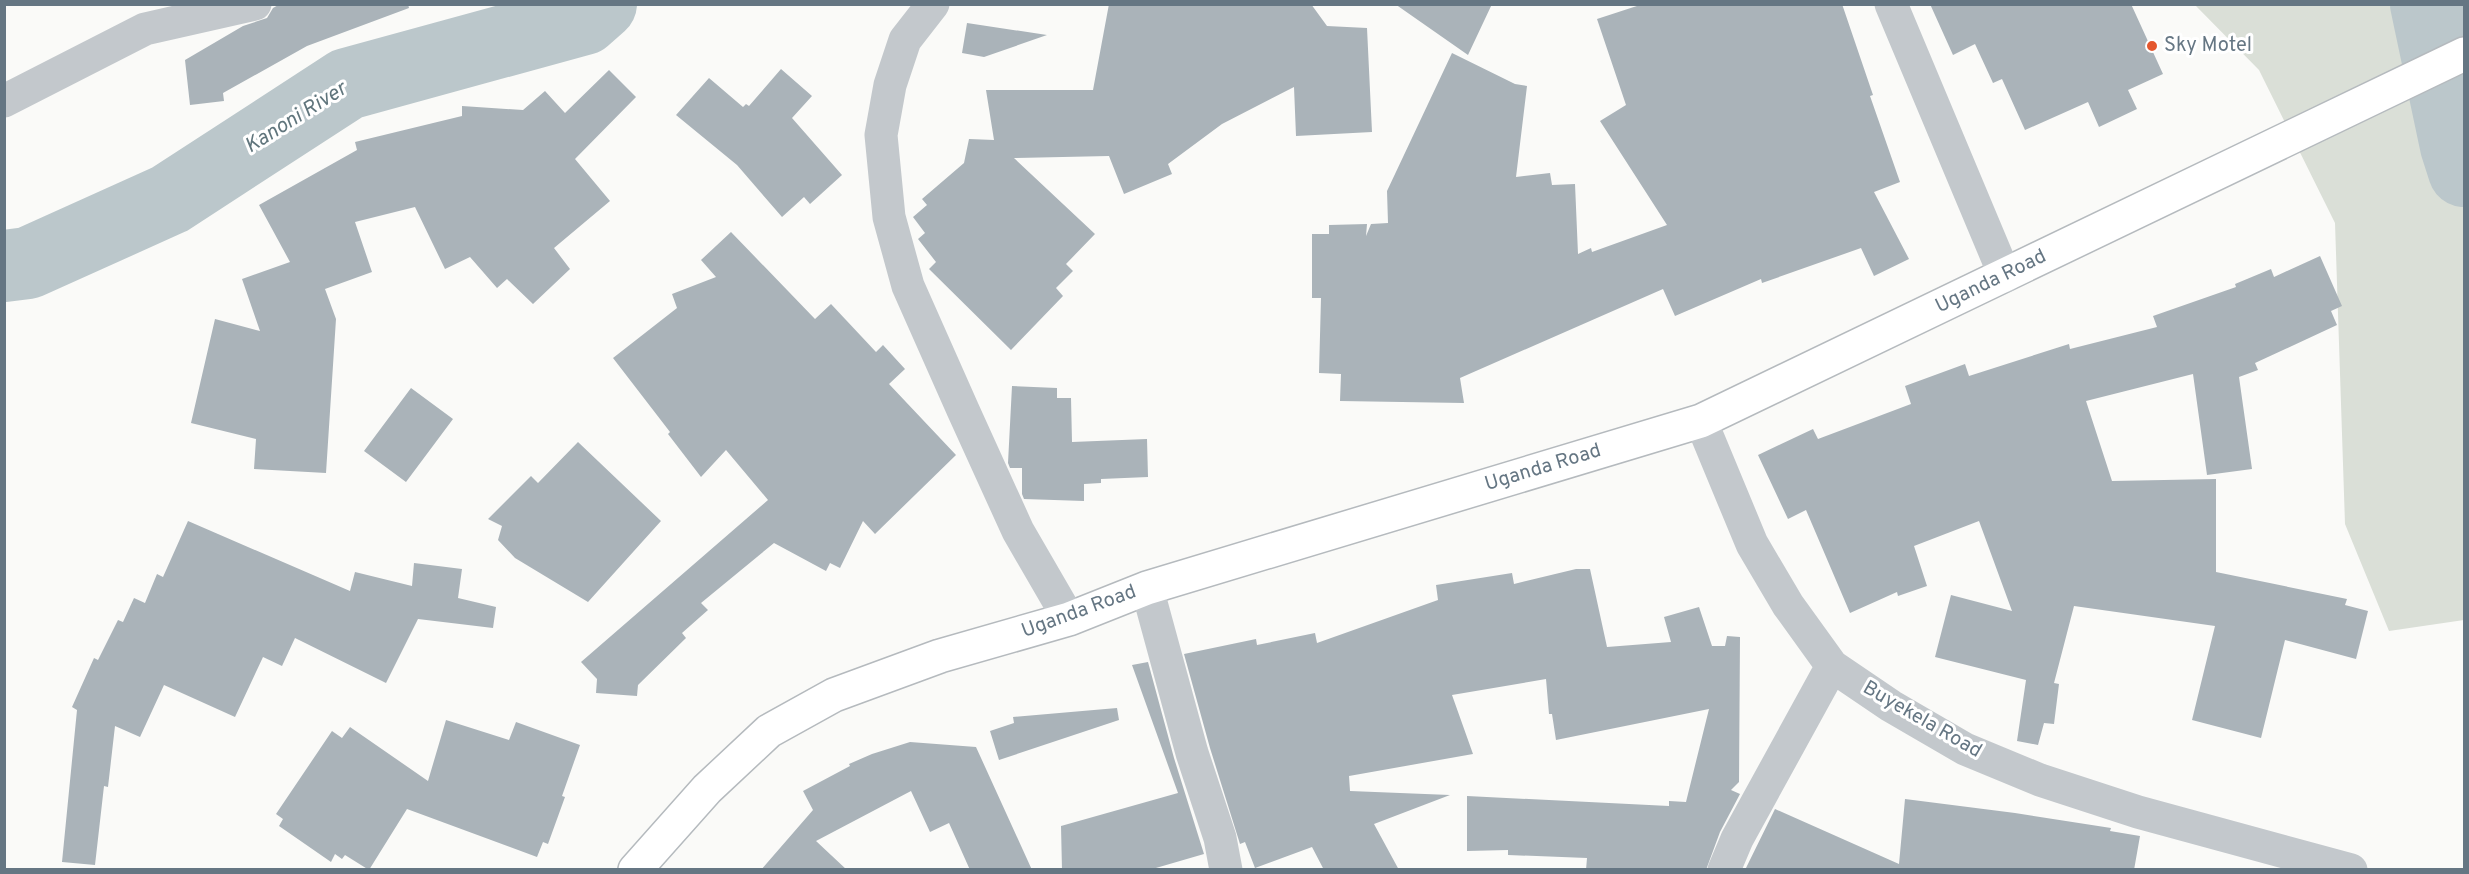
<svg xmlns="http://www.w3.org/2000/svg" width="2469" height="874" font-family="Overpass,sans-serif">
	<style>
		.green { fill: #dadfd7 }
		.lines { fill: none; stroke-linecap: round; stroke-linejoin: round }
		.river { stroke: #bbc7cb; stroke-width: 72 }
		.building { fill: #aab3b9 }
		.primary-casing { stroke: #b5babe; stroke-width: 36 }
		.minor { stroke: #c3c8cc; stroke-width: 33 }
		.primary { stroke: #fff; stroke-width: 33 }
		.poi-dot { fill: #e4572e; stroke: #fff; stroke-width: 2 }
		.labels { text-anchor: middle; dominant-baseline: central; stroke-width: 6; stroke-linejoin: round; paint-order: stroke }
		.poi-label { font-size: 20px; fill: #657683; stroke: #fff; text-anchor: start }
		.street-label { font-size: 20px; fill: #657683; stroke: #fff }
		.water-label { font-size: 21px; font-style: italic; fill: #60757c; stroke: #fff }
	</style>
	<rect width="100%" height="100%" fill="#fafaf8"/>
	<path class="green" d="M2195 5H2464V620L2389 631 2345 524 2335 223 2259 70Z"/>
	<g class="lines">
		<path class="river" d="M2426 4 2456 146 2464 171
			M4 266 28 263 170 199 347 84 584 19 601 4"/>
	</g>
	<path class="building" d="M280 4H408L409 8 307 46 223 93 224 101 190 105 185 60 243 26 267 18 273 8Z
		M1109 4H1311L1327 26 1367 28 1372 132 1296 136 1294 87 1222 124 1168 164 1172 174 1124 194 1109 156 1014 158 1095 234 1066 264 1073 271 1056 288 1063 296 1011 350 929 269 936 262 918 239 925 233 913 217 927 205 922 199 964 163 969 139 994 140 986 90H1093Z
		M1395 4H1492L1468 55Z
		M1643 4H1842L1873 95 1870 96 1900 182 1874 192 1909 259 1874 276 1861 248 1762 283 1761 279 1675 316 1663 289 1460 378 1464 403 1340 401 1341 374 1319 373 1321 298H1312V234H1329V225L1367 224 1366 236 1371 224 1388 223 1387 191 1452 53 1515 84 1527 86 1516 177 1550 173 1552 185 1575 184 1578 254 1591 248 1592 252 1667 225 1600 121 1626 105 1597 19Z
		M1930 4H2131L2163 74 2128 90 2137 109 2099 127 2088 102 2025 130 2002 79 1993 83 1975 44 1953 55Z
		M967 23 1047 35 984 57 962 53Z
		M781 69 812 96 792 118 842 175 810 204 804 197 782 217 737 165 676 115 709 78 743 107 746 104 749 106Z
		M609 70 636 97 575 159 610 201 554 248 570 269 533 304 507 279 497 288 470 257 445 269 415 207 355 222 372 272 325 289 336 319 326 473 254 469 256 439 191 423 215 319 260 331 242 279 290 262 259 205 357 150 355 142 462 116V106L523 110 545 91 565 113Z
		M731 232 815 319 831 304 876 352 883 345 905 369 889 384 956 455 875 534 863 521 840 568 830 563 826 571 774 543 701 603 708 610 682 633 686 638 638 685 637 696 596 693 597 679 581 662 768 500 726 450 701 477 668 434 670 432 613 358 677 308 672 294 716 277 701 260Z
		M2320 256 2342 306 2331 311 2337 325 2255 363 2258 370 2239 377 2252 469 2207 475 2193 374 2086 401 2112 481 2216 479V572L2347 599 2345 605 2368 611 2356 659 2285 640 2261 738 2192 720 2215 626 2074 606 2054 683 2059 684 2054 724 2044 723 2038 745 2017 741 2026 680 1935 657 1951 595 2012 611 1979 521 1914 546 1927 586 1898 596 1897 592 1850 613 1806 510 1788 519 1758 455 1813 429 1818 439 1911 404 1905 386 1965 364 1969 376 2069 344 2070 349 2157 327 2153 316 2236 287 2235 284 2271 269 2274 277Z
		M1012 386 1057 388V398H1071L1072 442 1147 439 1148 477 1101 479V483L1084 484V501L1024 499 1022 494V468H1010L1008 463Z
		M411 388 453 419 406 482 364 451Z
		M578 442 661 521 588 602 515 558 498 540 502 526 488 519 531 476 538 483Z
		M188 521 350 591 355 572 412 586 414 563 462 569 458 598 496 607 493 628 418 619 386 683 295 638 282 666 263 657 235 717 164 685 140 737 115 726 108 787 104 786 95 865 62 862 77 710 72 707 94 658 98 660 118 620 123 622 134 598 145 603 157 574 163 577Z
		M1576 569H1590L1607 647 1671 642 1664 617 1699 607 1712 646H1725L1727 636 1740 637 1739 782 1731 790 1740 794 1720 832 1706 870H1586L1587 858 1508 855V850L1467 851V796L1669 806V801L1686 802 1709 709 1556 740 1552 714H1549L1546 679 1452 695 1473 754 1349 776 1350 791 1450 795 1374 824 1399 870H1324L1312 847 1255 868 1245 842 1240 844 1210 748 1184 654 1256 639 1257 645 1315 633 1317 643 1438 600 1436 585 1512 573 1514 584Z
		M1148 662 1174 758 1204 854 1149 870H1062L1061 826 1178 793 1132 665Z
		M1117 708 1119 720 999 760 990 731 1014 723 1013 717Z
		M446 720 509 740 516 722 580 745 562 796 565 797 548 844 543 842 537 857 407 809 369 870 345 855 342 859 335 854 331 862 279 826 283 819 276 814 332 731 342 738 350 727 428 781Z
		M910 742 976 747 1032 870H970L949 823 930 832 911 791 816 841 847 870H761L813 810 803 791 850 766 849 764 872 754Z
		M1905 799 2015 813 2111 828 2110 831 2140 836 2134 870H1745L1775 809 1899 864Z"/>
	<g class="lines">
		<defs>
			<path id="primary" d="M635 870 707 789 769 731 834 695 940 656 1069 619 1147 588 1701 421 2464 54"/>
		</defs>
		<use href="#primary" class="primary-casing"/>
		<path class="minor" d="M933 4 905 40 890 85 881 135 889 217 908 286 963 410 1018 531 1069 619
			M1891 4 2005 276
			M4 101 145 29 255 4
			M1701 421 1752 544 1788 605 1832 666 1891 706 1965 749 2040 780 2138 812 2351 870
			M1147 588 1192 753 1220 838 1226 870
			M1724 870 1737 839 1832 666"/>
		<use href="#primary" class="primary"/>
	</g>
	<circle class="poi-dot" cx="2152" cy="46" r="6"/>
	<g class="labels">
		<g class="poi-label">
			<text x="2164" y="46">Sky Motel</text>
		</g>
		<g class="street-label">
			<text transform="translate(1991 282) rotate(-26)">Uganda Road</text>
			<text transform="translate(1543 468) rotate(-17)">Uganda Road</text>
			<text transform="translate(1079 612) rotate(-20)">Uganda Road</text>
			<text transform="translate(1922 720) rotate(30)">Buyekela Road</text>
		</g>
		<g class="water-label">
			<text transform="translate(296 118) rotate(-32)">Kanoni River</text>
		</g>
	</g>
	<rect width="2469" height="874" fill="none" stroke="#657683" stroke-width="12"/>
</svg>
